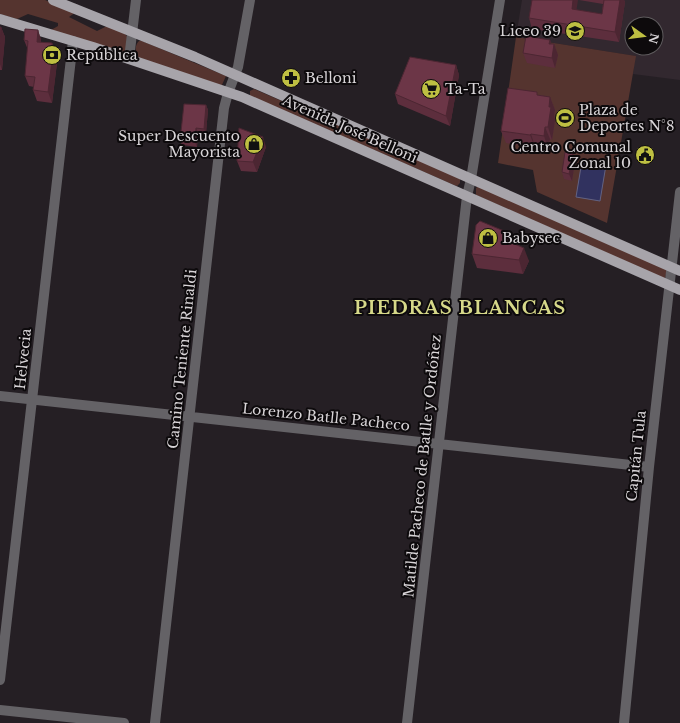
<svg xmlns="http://www.w3.org/2000/svg" width="680" height="723" font-family="'Libre Baskerville',serif">
	<style>
		.built { fill: #32282f; fill-rule: evenodd }
		.green { fill: #55342f }
		.water { fill: #31325f; stroke: #636383 }
		.lines { fill: none; stroke-linecap: round; stroke-linejoin: round }
		.minor { stroke: #646266; stroke-width: 10 }
		.major { stroke: #a7a4aa; stroke-width: 10 }
		.wall { fill: #5d2e3d }
		.shaded-wall { fill: #4c2632 }
		.building { fill: #6c3647; stroke: #4c2632 }
		.labels { text-anchor: middle; dominant-baseline: central; stroke-width: 4; stroke-linejoin: round; paint-order: stroke }
		.poi-label { font-size: 14px; fill: #d8d4d7; stroke: #0d0a0c; text-anchor: start }
		.street-label { font-size: 14px; fill: #d8d4d7; stroke: #0d0a0c }
		.district-label { font-size: 18px; font-weight: bold; letter-spacing: 1px; fill: #d6d889; stroke: #0d0a0c }
	</style>
	<rect width="100%" height="100%" fill="#251f24"/>
	<path class="built" d="M522 0H680V80L633 74 635 56 516 37ZM632 24H656V48H632Z"/>
	<path class="green" d="M0 0H45L76 12 69 17 97 31 107 26 125 34 129 39 127 50 123 52 51 30 58 26V23L28 14 17 19 0 14Z
		M516 37 636 56 607 223 537 192 533 170 498 163Z
		M139 41H142L226 76 221 87 140 59C135 54 134 46 139 41Z
		M254 89 457 177 460 179V183L457 186 454 185 250 96V91Z
		M479 186 667 269 665 279 476 195V188Z"/>
	<path class="water" d="M582 161 606 165 600 201 576 197Z"/>
	<g class="lines">
		<path class="minor" d="M129 59 136 0
			M0 396 649 467
			M0 680 73 41
			M0 710 124 723
			M155 723 224 108 228 93 238 67 250 0
			M407 723 467 196 471 179 500 0
			M624 723 649 467 680 192"/>
		<path class="major" d="M53 0 195 57 680 271
			M0 19 93 47 242 97 680 290"/>
	</g>
	<path class="wall" d="M579 0H624L625 2 619 42 532 29 529 18 577 10 602 14 603 4Z
		M0 27H1L5 37 2 70H0Z
		M38 30 41 40V42L52 43 56 53 57 63 52 103 37 101 33 90 34 87 29 86 25 76 28 50 24 40Z
		M550 40 551 44H554L558 55 555 68 527 63 523 53Z
		M456 65 459 75 450 126 398 104 395 94Z
		M539 95 550 97 555 110 554 116 555 120 552 140 550 139 548 148 535 146V148L506 143 501 131Z
		M206 105 208 110 206 133H198L197 147 182 145 180 141Z
		M266 147 257 172 241 171 237 161Z
		M573 154 575 161 572 181 564 179 562 172Z
		M519 246 529 261 523 274 477 268 472 254Z"/>
	<path class="shaded-wall" d="M573 0H578L575 20 572 9Z
		M619 0H624L625 2 619 42 615 32Z
		M1 27 5 37 2 70 0 64V44Z
		M38 30 41 40 40 52 37 42Z
		M550 40 553 49 554 44 558 55 555 68 552 58 549 44Z
		M52 43 56 53 57 63 52 103 48 92Z
		M456 65 459 75 450 126 446 116Z
		M550 97 555 110 554 116 555 120 552 140 548 127 549 107Z
		M206 105 208 110 206 133 204 129Z
		M545 127 550 139 548 148 544 136Z
		M196 128 198 133 197 147 195 142Z
		M531 134 535 146V148L530 135Z
		M263 137 266 147 257 172 253 162Z
		M573 154 575 161 572 181 569 174Z
		M516 236 521 249 512 243Z
		M524 248 529 261 523 274 519 260Z"/>
	<path class="building" d="M532 0H573L572 9 602 14 604 0H620L615 32 529 18Z
		M0 27H1L0 44Z
		M25 29 38 30 37 42 52 43 53 53 48 92 33 90 35 77 25 76 28 41 24 40Z
		M526 36 550 40 549 44H554L552 58 523 53Z
		M410 57 456 65 446 116 395 94Z
		M508 88 537 92V95L550 97 549 107H551L548 127H545L544 136 531 134 530 135 501 131Z
		M184 104 206 105 204 129 196 128 195 142 180 141Z
		M239 128 263 137 253 162 237 161Z
		M565 152 573 154 569 174 562 172Z
		M480 221 516 236 512 243 524 248 519 260 472 254 476 225Z"/>
	<defs>
		<symbol id="school-disc" viewBox="-11 -11 22 22"><circle r="9.5" fill="#bebf42" stroke="#0d0a0c"/><path d="M0-5L7-2L0 1L-7-2ZM-4 1L0 2.5L4 1V4Q0 6-4 4Z" fill="#111"/></symbol>
		<symbol id="bank-disc" viewBox="-11 -11 22 22"><circle r="9.5" fill="#bebf42" stroke="#0d0a0c"/><path d="M-6-4H6V4H-6ZM0-2.3a2.3 2.3 0 1 0 0 4.6a2.3 2.3 0 1 0 0-4.6Z" fill="#111"/></symbol>
		<symbol id="pharmacy-disc" viewBox="-11 -11 22 22"><circle r="9.5" fill="#bebf42" stroke="#0d0a0c"/><path d="M-2-6h4v4h4v4h-4v4h-4v-4h-4v-4h4Z" fill="#111"/></symbol>
		<symbol id="supermarket-disc" viewBox="-11 -11 22 22"><circle r="9.5" fill="#bebf42" stroke="#0d0a0c"/><path d="M-6-5.5h2.5l.6 2H6L4.5 2H-2.5L-4.4-4H-6ZM-1.5 3.2a1.3 1.3 0 1 0 .1 0ZM3 3.2a1.3 1.3 0 1 0 .1 0Z" fill="#111"/></symbol>
		<symbol id="stadium-disc" viewBox="-11 -11 22 22"><circle r="9.5" fill="#bebf42" stroke="#0d0a0c"/><path d="M0-5a6.5 5 0 1 0 0 10a6.5 5 0 1 0 0-10ZM-3.5-1.8h7v3.6h-7Z" fill="#111"/></symbol>
		<symbol id="shop-disc" viewBox="-11 -11 22 22"><circle r="9.5" fill="#bebf42" stroke="#0d0a0c"/><path d="M-5-2.5h2.3a2.7 3.5 0 0 1 5.4 0H5L5.5 6h-11ZM-1.5-2.5h3a1.5 2.3 0 0 0-3 0Z" fill="#111"/></symbol>
		<symbol id="civic-disc" viewBox="-11 -11 22 22"><circle r="9.5" fill="#bebf42" stroke="#0d0a0c"/><path d="M-.6-6.5H3V-4.5H.6V-3L4-1V1h2V6H-6V1h2V-1L-.6-3ZM-1.2 2.5V6h2.4V2.5Z" fill="#111"/></symbol>
	</defs>
	<g fill-rule="evenodd">
		<use href="#school-disc" x="564" y="20" width="22" height="22"/>
		<use href="#bank-disc" x="41" y="44" width="22" height="22"/>
		<use href="#pharmacy-disc" x="280" y="67" width="22" height="22"/>
		<use href="#supermarket-disc" x="420" y="78" width="22" height="22"/>
		<use href="#stadium-disc" x="554" y="107" width="22" height="22"/>
		<use href="#shop-disc" x="243" y="133" width="22" height="22"/>
		<use href="#civic-disc" x="634" y="144" width="22" height="22"/>
		<use href="#shop-disc" x="477" y="227" width="22" height="22"/>
	</g>
	<g class="labels">
		<g class="poi-label">
			<text x="561" y="31" text-anchor="end">Liceo 39</text>
			<text x="66" y="55">República</text>
			<text x="305" y="78">Belloni</text>
			<text x="445" y="89">Ta-Ta</text>
			<text x="579" y="110">Plaza de<tspan x="579" dy="16">Deportes N°8</tspan></text>
			<text x="240" y="136" text-anchor="end">Super Descuento<tspan x="240" dy="16">Mayorista</tspan></text>
			<text x="631" y="147" text-anchor="end">Centro Comunal<tspan x="631" dy="16">Zonal 10</tspan></text>
			<text x="502" y="238">Babysec</text>
		</g>
		<g class="street-label">
			<text transform="translate(350 129) rotate(24)">Avenida José Belloni</text>
			<text transform="translate(23 359) rotate(-84)">Helvecia</text>
			<text transform="translate(182 359) rotate(-84)">Camino Teniente Rinaldi</text>
			<text transform="translate(326 417) rotate(6)">Lorenzo Batlle Pacheco</text>
			<text transform="translate(636 456) rotate(-84)">Capitán Tula</text>
			<text transform="translate(422 466) rotate(-84)">Matilde Pacheco de Batlle y Ordóñez</text>
		</g>
		<g class="district-label">
			<text x="460" y="308">PIEDRAS BLANCAS</text>
		</g>
	</g>
	<g transform="translate(644 36) rotate(104)"><circle r="19" fill="#0d0a0c" stroke="#5e5b5d"/>
	<path d="M0-3L7 15L0 10L-7 15Z" fill="#bebf42"/>
	<text y="-6" font-size="11" font-weight="bold" text-anchor="middle" fill="#d8d4d7">N</text>
	</g>
</svg>
